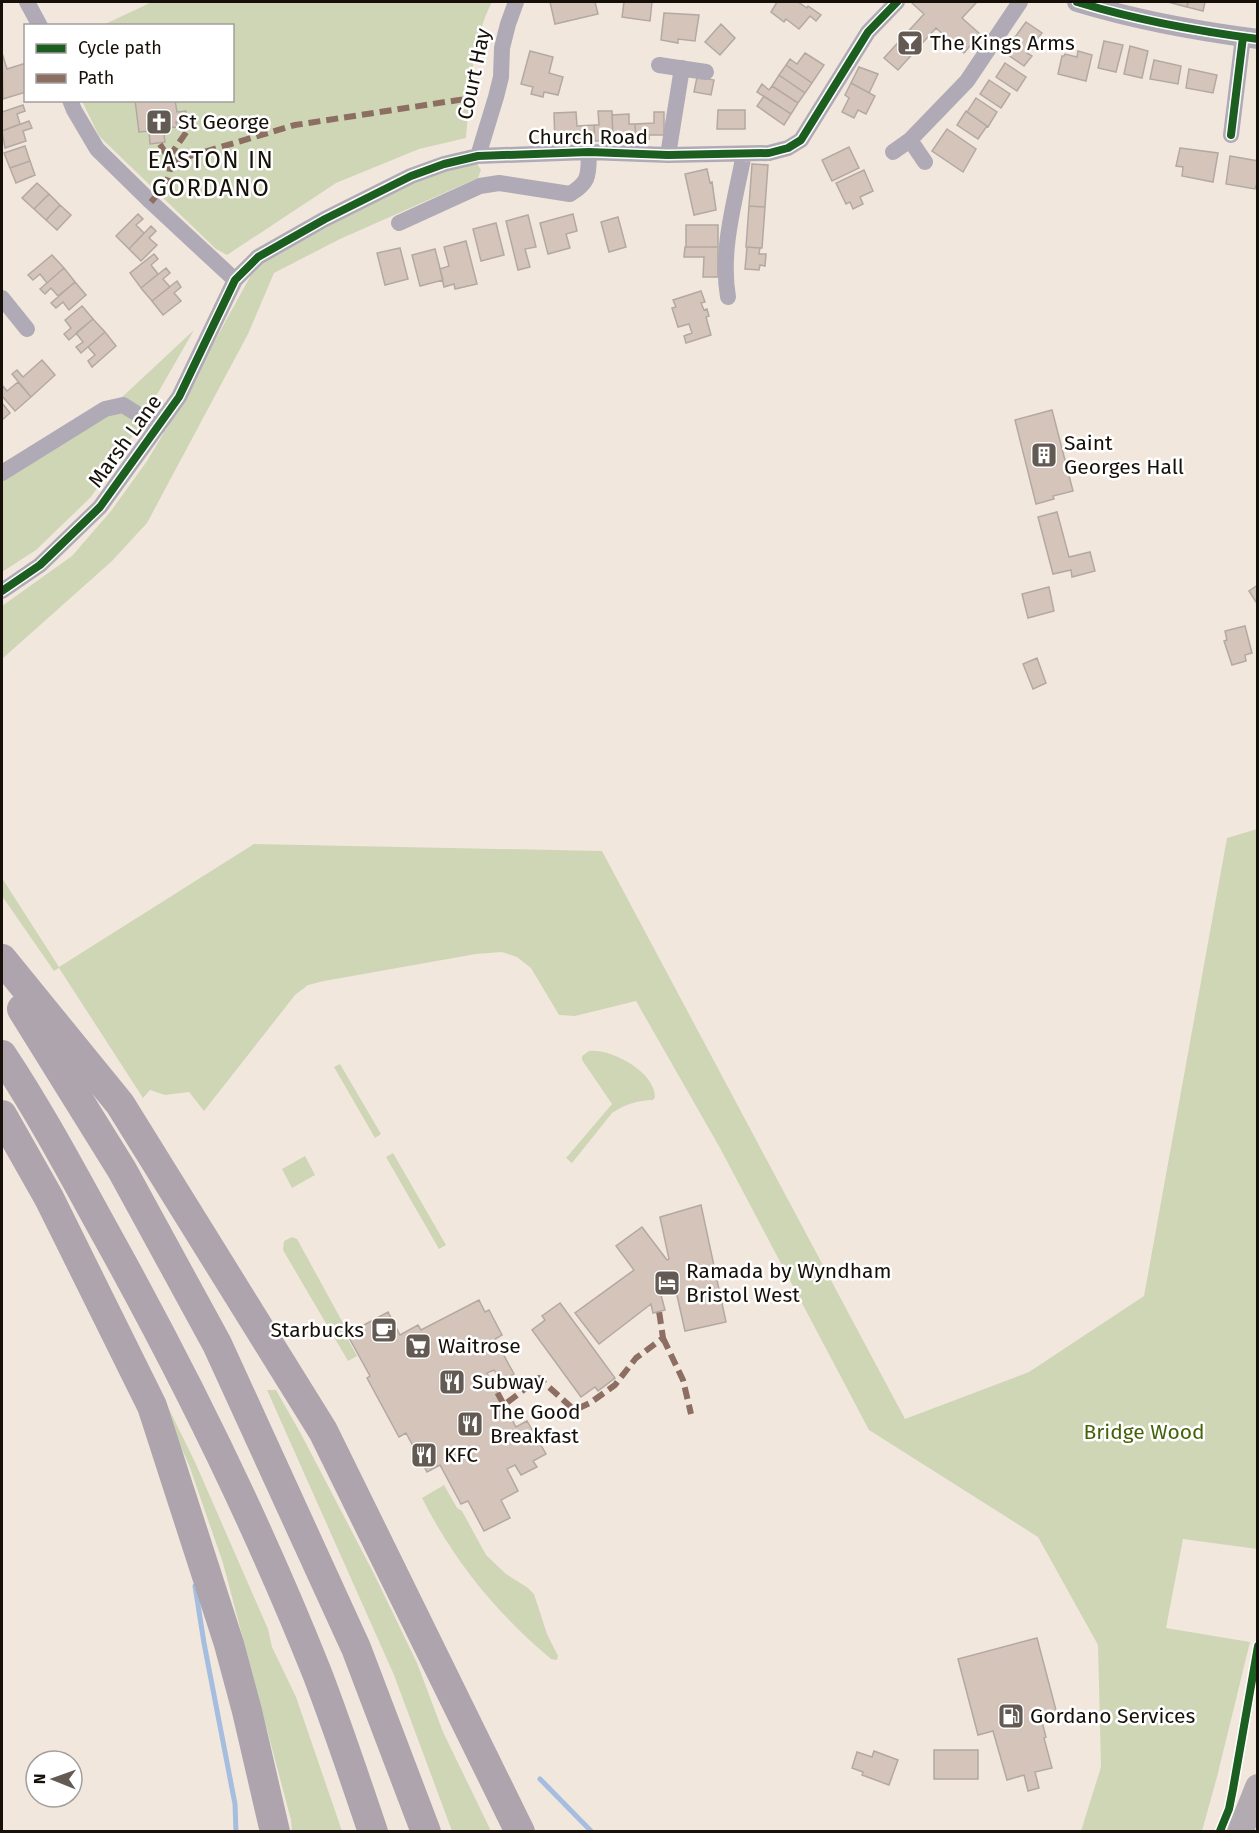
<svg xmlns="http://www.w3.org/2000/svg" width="1259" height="1833" font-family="'Fira Sans',sans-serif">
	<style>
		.green { fill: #ced6b6 }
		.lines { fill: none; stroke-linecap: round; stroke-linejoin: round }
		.stream { stroke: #a5bdde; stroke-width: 5 }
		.building { fill: #d5c4ba; stroke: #b3a9a3; stroke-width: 1.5 }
		.minor { stroke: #afaab5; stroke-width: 16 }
		.tertiary { stroke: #afaab5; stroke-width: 20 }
		.primary { stroke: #b2abb2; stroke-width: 26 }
		.motorway { stroke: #ada4ae; stroke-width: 30 }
		.quiet { stroke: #8d6e63; stroke-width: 6; stroke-dasharray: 12 6; stroke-linecap: butt }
		.cycleway-casing { stroke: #fff; stroke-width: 11 }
		.cycleway { stroke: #1b5e20; stroke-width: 8 }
		.labels { text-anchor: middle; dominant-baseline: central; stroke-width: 5; stroke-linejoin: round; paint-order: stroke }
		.poi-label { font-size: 21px; fill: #161009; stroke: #fff; text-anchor: start }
		.street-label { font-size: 21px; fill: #161009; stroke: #fff }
		.park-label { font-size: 21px; fill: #446309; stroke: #fff }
		.quarter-label { font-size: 24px; letter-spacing: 1.5px; fill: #161009; stroke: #fff }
	</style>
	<rect width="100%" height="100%" fill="#f2e7dd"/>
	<path class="green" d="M152 2H492C471 42 470 93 466 138L419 149 336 183 227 255 216 249 99 136 82 101 232 100V26L103 25Z
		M476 162 481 170 478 178 340 239 274 273 248 334 147 523 112 561 2 659V606L72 556 111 511 147 461 168 426 251 275 266 259 413 182Z
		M194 330 136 431 91 497 36 550 2 572V477L105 413Z
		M1257 829V1549L1183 1539 1166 1628 1250 1642 1217 1777 1202 1831H1081L1101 1767 1098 1645 1038 1537 869 1430 720 1148 636 1001 575 1016 559 1015 531 968 517 957 502 952 476 954 324 981 308 985 295 995 204 1111 189 1092 165 1095 150 1090 143 1098 59 968 54 971 2 896V878L59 967 254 844 602 851 905 1419 1029 1372 1144 1296 1227 838Z
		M589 1051C611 1048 655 1072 655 1097L653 1100C638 1100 624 1105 612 1113L572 1163 566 1158 612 1104 582 1060V1056Z
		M340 1064 381 1134 375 1138 334 1067Z
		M393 1153 446 1245 439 1249 386 1157Z
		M305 1156 315 1175 292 1188 282 1169Z
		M292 1237 297 1239 348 1332 345 1334 357 1356 348 1361 283 1250 284 1241Z
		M267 1390H276L301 1434 374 1574 417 1663 443 1732 491 1831H452L394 1675Z
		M165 1401 195 1462 268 1629 272 1647 296 1697 342 1831H292L291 1820 223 1563 189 1465 162 1405Z
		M444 1485 457 1508 462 1511 486 1555 506 1574 528 1588 534 1594 547 1634 558 1656 557 1660 551 1659C497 1614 454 1561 422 1498Z"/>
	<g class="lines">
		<path class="stream" d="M195 1586 204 1643 235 1804 236 1832
			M540 1779 592 1832"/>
	</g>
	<path class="building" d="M550 2H595L598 14 555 24Z
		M624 2H652L650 21 622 17Z
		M777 2H798L807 8 808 6 821 15 816 21 810 16 799 29 786 19 784 22 771 12Z
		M913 2H974L976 3 962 18 980 34 964 53 936 28 898 70 884 58 924 14 912 3Z
		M1168 2H1188L1187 7Z
		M1188 2H1205L1203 11 1187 7Z
		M664 13 699 15 695 41 678 39V43L661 40Z
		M1026 22 1042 33 1027 53 1032 56 1024 66 1004 52Z
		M721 24 735 38 720 55 705 42Z
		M1104 41 1123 45 1116 72 1098 68Z
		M1130 46 1148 51 1142 78 1124 74Z
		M530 51 553 57 549 73 563 77 558 95 544 92 543 97 531 94 533 87 521 84Z
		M1078 51 1092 55 1086 81 1058 74 1062 56H1064L1065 54 1077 57Z
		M2 53 7 69 26 63V92L3 99Z
		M805 53 824 65 812 83 786 65 790 59 797 64Z
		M1154 60 1181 66 1178 84 1150 79Z
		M1005 63 1026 77 1017 91 996 77Z
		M786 65 812 83 805 93 779 75Z
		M859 67 878 74 869 93 851 83Z
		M1189 69 1217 75 1213 93 1186 88Z
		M779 75 805 93 798 103 772 86Z
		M697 77 714 80 711 95 694 92Z
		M989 80 1010 94 1001 108 980 94Z
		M851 83 875 96 866 114 858 110 854 118 842 112 849 98 845 95Z
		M762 84 769 90 772 86 798 103 791 114 757 92Z
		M764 96 791 114 784 125 757 106Z
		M976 98 997 112 988 127 967 112Z
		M135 100H175L177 112 186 111 187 121 176 122 177 127 163 128 165 142 150 144 149 131 139 132Z
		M23 105 25 111 17 114 20 124 2 131V112Z
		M718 110H745V129H717Z
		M598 111H612L613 140 595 141 594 125H599Z
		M966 111 987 126 978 139 957 125Z
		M576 112 577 126 594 125 595 141 555 143 554 113Z
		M654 112H664V135H649V139L636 140 635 124 654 123Z
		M629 114V124H635L636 140H613L612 115Z
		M29 121 32 128 23 131 26 141 5 148 2 131Z
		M947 129 976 149 963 172 932 151Z
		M25 146 30 161 10 168 4 153Z
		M849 147 859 168 832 181 822 160Z
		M1180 148 1218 153 1213 182 1182 176 1183 167 1176 166Z
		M1230 156 1258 161V180L1255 189 1226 184Z
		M30 161 35 175 16 183 10 168Z
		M752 164 768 165 765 207 749 206Z
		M707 169 710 183 712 182 716 210 694 215 685 174Z
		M864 170 873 191 860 197 863 204 853 209 850 202 846 204 836 183Z
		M37 183 49 194 34 209 22 198Z
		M49 194 60 205 46 220 34 209Z
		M60 205 71 215 57 230 46 220Z
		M749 206 765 207 762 248 746 247Z
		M138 214 143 219 136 225 144 233 129 249 116 236Z
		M573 214 577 231 566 234 570 248 548 254 540 223Z
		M528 215 536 247 525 249 530 267 518 270 506 221Z
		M618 217 626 247 609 252 601 222Z
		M496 223 504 255 481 261 473 229Z
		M686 225H718V247H686Z
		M151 226 156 231 149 238 157 245 141 261 129 249Z
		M466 241 477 284 455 289 454 284 444 287 440 269 449 266 444 247Z
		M685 247H718V277H703L704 257H684Z
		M747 247 760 248 759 254H766L765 266 760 265 759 270 745 269Z
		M400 248 408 279 385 285 377 253Z
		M435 249 443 280 420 286 412 255Z
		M154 254 158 259 151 265 158 274 141 288 130 273Z
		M52 255 64 268 47 283 40 274 33 280 28 275Z
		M64 268 75 282 58 296 51 288 45 294 40 289Z
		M166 268 170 273 163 279 170 287 152 301 141 288Z
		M177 281 181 287 174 293 181 301 163 315 152 301Z
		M75 282 86 295 69 310 63 302 56 308 51 303Z
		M701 291 705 302 701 303 704 310 707 309 709 316 706 317 711 335 686 343 684 336 692 333 689 324 678 327 672 308 676 307 673 300Z
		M82 306 93 319 69 340 64 334 71 328 65 320Z
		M93 319 105 332 81 353 76 347 83 342 76 333Z
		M105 332 116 346 92 367 88 361 95 355 88 347Z
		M42 360 55 375 31 397 12 374 17 370 23 377Z
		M18 382 31 397 15 411 2 396V385L7 391Z
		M2 403 10 413 2 420Z
		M1052 410 1073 491 1053 496 1054 499 1036 504 1015 420Z
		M1057 512 1069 557 1090 552 1095 571 1072 577 1071 570 1053 574 1038 517Z
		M1258 585V601L1256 602 1249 591Z
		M1049 587 1054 611 1028 618 1022 594Z
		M1245 626 1252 653 1245 655 1246 661 1232 665 1224 641 1227 640 1225 631Z
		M1037 658 1046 683 1033 689 1023 664Z
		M701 1205 726 1322 685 1331 676 1291 661 1295 665 1310 653 1313 651 1304 599 1344 575 1313 634 1270 616 1246 642 1227 667 1260 669 1259 660 1217Z
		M479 1300 485 1312 489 1310 502 1335 495 1339 514 1374 500 1381 494 1370 487 1373 516 1427 527 1421 546 1454 533 1461 537 1467 521 1475 515 1465 507 1469 518 1491 501 1500 510 1518 484 1531 468 1501 461 1504 440 1465 427 1472 406 1433 399 1437 367 1378 370 1376 347 1334 388 1312 400 1335 418 1325 421 1330Z
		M560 1303 615 1378 598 1391 595 1387 581 1397 532 1330 545 1320 542 1316Z
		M1037 1638 1057 1714 1041 1718 1046 1737 1044 1738 1052 1768 1035 1772 1039 1788 1028 1791 1024 1775 1007 1780 993 1731 978 1735 958 1659Z
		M934 1750H978V1779H934Z
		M874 1751 898 1760 889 1785 862 1775 863 1772 852 1768 857 1752 872 1757Z"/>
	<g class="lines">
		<path class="minor" d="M27 2 40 26
			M659 65 706 72
			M70 100 74 110 97 149 151 202 235 280
			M1231 135 1243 37
			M910 140 925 162
			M893 152 910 140 967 81 1020 2
			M668 155 682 68
			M478 156 496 97 501 77 502 48 508 24 516 2
			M399 223 480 186 499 183 570 194C591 181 588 174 589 152
			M728 297C720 250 735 201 744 154
			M2 298 27 329
			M2 473 105 409 123 405 158 427
			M2 591 40 565 100 507 179 397 235 280 258 257 325 219 411 176 444 164 478 156 589 152 668 155 769 153 788 148 801 140 868 32 897 2"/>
		<path class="tertiary" d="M1077 2C1136 20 1196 31 1258 39"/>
		<path class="primary" d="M1240 1832 1258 1787"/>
		<path class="motorway" d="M2 959 120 1104 323 1431 520 1832
			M22 1009 122 1170 217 1344 356 1648 426 1832
			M2 1055C42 1115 76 1180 111 1243 188 1382 258 1525 317 1673 337 1725 355 1779 373 1832
			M2 1115 49 1198 152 1406 229 1644 247 1711 275 1832"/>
		<path class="quiet" d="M169 157 192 124 191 115 186 116
			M170 162 295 125 465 99
			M151 202C170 180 178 169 159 143
			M663 1338 683 1380 691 1414
			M489 1377 504 1405 539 1378 571 1407 579 1408 590 1403 615 1385 636 1358 663 1338 659 1311"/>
		<defs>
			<path id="cycleway" d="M1077 2C1136 20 1196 31 1258 39
				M1231 135 1243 37
				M2 591 40 565 100 507 179 397 235 280 258 257 325 219 411 176 444 164 478 156 589 152 668 155 769 153 788 148 801 140 868 32 897 2
				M1222 1832 1220 1831 1229 1809 1233 1789 1258 1646"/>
		</defs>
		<use href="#cycleway" class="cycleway-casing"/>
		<use href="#cycleway" class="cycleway"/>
	</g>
	<defs>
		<symbol id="bar-square" viewBox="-11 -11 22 22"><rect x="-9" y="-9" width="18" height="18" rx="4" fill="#635b53" stroke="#fff"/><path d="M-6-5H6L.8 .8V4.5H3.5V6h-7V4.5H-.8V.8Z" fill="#fff"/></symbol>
		<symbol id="church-square" viewBox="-11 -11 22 22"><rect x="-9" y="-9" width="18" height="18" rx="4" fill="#635b53" stroke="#fff"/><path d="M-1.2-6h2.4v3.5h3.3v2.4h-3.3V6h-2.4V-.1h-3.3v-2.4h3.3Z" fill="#fff"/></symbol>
		<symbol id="building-square" viewBox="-11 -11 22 22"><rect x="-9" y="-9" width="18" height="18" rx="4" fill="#635b53" stroke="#fff"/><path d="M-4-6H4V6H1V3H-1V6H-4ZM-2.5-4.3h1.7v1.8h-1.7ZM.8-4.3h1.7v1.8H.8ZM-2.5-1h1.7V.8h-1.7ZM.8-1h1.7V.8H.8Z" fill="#fff"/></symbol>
		<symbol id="hotel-square" viewBox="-11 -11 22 22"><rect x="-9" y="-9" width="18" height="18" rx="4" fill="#635b53" stroke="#fff"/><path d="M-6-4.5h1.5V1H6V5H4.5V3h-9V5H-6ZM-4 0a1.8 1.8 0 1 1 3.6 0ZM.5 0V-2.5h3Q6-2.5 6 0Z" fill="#fff"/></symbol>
		<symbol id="cafe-square" viewBox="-11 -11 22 22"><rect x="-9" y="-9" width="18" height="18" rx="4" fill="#635b53" stroke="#fff"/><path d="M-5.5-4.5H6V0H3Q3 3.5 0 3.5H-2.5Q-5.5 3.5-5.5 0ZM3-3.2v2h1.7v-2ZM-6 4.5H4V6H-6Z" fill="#fff"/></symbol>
		<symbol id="supermarket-square" viewBox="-11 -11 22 22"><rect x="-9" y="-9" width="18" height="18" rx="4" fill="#635b53" stroke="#fff"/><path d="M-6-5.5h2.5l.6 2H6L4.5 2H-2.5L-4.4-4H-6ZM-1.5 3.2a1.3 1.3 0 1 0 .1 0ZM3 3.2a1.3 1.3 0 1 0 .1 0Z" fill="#fff"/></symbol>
		<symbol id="restaurant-square" viewBox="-11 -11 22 22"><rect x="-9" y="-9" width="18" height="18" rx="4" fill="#635b53" stroke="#fff"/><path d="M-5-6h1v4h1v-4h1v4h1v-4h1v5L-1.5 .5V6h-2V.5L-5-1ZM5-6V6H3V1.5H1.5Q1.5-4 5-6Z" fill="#fff"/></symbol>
		<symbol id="fuel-square" viewBox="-11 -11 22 22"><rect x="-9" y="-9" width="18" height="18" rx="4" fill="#635b53" stroke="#fff"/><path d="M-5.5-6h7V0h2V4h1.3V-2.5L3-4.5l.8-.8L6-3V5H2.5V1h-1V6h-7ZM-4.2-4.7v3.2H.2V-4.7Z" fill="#fff"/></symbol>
	</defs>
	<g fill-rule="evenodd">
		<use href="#bar-square" x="895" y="28" width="30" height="30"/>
		<use href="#church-square" x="144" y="107" width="30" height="30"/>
		<use href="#building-square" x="1029" y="440" width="30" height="30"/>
		<use href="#hotel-square" x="652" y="1268" width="30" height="30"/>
		<use href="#cafe-square" x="369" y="1315" width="30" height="30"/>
		<use href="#supermarket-square" x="403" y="1331" width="30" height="30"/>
		<use href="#restaurant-square" x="437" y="1367" width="30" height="30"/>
		<use href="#restaurant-square" x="455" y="1409" width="30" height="30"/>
		<use href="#restaurant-square" x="409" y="1440" width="30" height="30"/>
		<use href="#fuel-square" x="996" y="1701" width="30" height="30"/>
	</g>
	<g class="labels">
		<g class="poi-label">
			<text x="930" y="43">The Kings Arms</text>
			<text x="178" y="122">St George</text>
			<text x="1064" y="443">Saint<tspan x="1064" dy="24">Georges Hall</tspan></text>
			<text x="686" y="1271">Ramada by Wyndham<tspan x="686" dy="24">Bristol West</tspan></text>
			<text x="364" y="1330" text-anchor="end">Starbucks</text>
			<text x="438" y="1346">Waitrose</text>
			<text x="472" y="1382">Subway</text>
			<text x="490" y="1412">The Good<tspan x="490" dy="24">Breakfast</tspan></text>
			<text x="444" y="1455">KFC</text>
			<text x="1030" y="1716">Gordano Services</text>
		</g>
		<g class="street-label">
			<text transform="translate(474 74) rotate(-78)">Court Hay</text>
			<text x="588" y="137">Church Road</text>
			<text transform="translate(125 441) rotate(-54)">Marsh Lane</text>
		</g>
		<g class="park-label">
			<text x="1144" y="1432">Bridge Wood</text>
		</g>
		<g class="quarter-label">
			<text x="211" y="160">EASTON IN<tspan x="211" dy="28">GORDANO</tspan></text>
		</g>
	</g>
	<rect width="1259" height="1833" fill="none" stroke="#161009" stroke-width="6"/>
	<rect x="24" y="24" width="210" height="78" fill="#ffffff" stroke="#a29f9d" stroke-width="1.5"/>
	<rect x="36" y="44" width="30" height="9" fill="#1b5e20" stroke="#a29f9d" stroke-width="1.5"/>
	<text x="78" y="54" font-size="18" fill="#161009">Cycle path</text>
	<rect x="36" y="74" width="30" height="9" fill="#8d6e63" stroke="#a29f9d" stroke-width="1.5"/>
	<text x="78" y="84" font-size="18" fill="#161009">Path</text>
	<g transform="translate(54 1779) rotate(271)"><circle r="28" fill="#ffffff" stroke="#a29f9d" stroke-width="1.5"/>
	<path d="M0-4.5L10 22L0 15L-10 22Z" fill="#635b53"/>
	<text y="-9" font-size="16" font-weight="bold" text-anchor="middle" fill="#161009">N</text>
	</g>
</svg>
